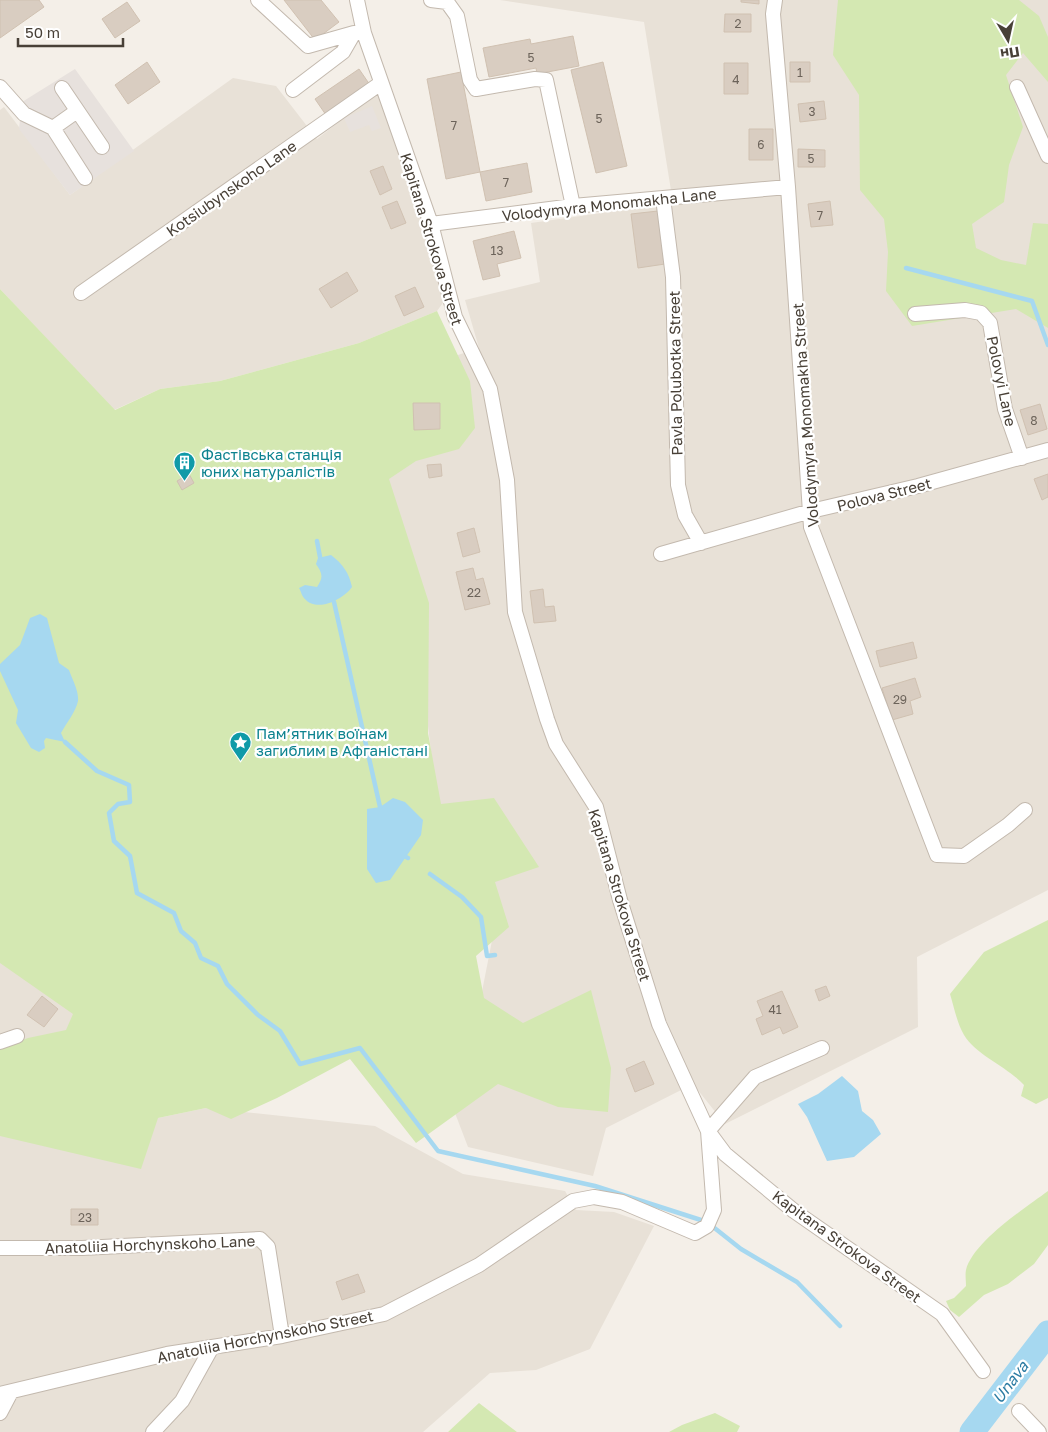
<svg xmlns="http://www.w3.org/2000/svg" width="1048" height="1432" font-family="'Golos Text',sans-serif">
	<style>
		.residential { fill: #e8e1d7 }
		.industrial { fill: #e7e1dd }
		.green { fill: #d4e8b2 }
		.water { fill: #a6d8f0 }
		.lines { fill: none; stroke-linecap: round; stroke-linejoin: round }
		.stream { stroke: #a6d8f0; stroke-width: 4.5 }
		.river { stroke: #a6d8f0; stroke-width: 25 }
		.building { fill: #d9cdc1; stroke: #d0c1b1 }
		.minor-casing { stroke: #c3b9ae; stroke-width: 16 }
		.minor { stroke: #fff; stroke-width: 14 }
		.labels { text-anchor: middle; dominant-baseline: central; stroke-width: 4.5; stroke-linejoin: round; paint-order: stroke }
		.number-label { font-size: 12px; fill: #6c635a }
		.street-label { font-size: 15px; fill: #484037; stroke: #fff }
		.culture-label { font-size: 15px; fill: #0d838f; stroke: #fff; text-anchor: start }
		.water-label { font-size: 16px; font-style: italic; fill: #2d7ca3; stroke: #fff }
	</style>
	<rect width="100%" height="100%" fill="#f4efe8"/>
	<path class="residential" d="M500 0H1048V890L917 957 918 1027 725 1124 693 1084 606 1128 593 1176 468 1147 450 1100 477 1017 497 915 438 810 413 600 362 387 479 348 465 300 540 282 531 223 673 203 644 22Z
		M233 78 276 86 317 139 380 90 428 223 445 300 437 311 359 343 220 381 160 389 114 410 0 289V110L4 107 70 195Z
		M0 938 79 976 91 1047 0 1073Z
		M206 1108 375 1126 463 1174 565 1191 576 1210 614 1212 654 1226 590 1349 536 1370 490 1373 423 1432H0V1135L158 1118Z"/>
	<path class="industrial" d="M75 69 134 151 70 195 19 129 22 102Z
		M372 106 381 128 372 131 369 125 350 132 344 118Z"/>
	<path class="green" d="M838 0H1019L1039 16 1048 37V82L1023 53 1006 75 1023 127 1009 165 1004 202 972 224 976 248 1001 260 1026 265 1033 223 1048 224V328L1016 309 912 326 886 291 888 252 884 219 860 190 859 95 833 55Z
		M0 289 115 410 160 389 220 381 359 343 437 311 470 381 475 428 459 449 416 461 389 479 429 603 428 733 441 804 494 798 539 867 495 882 509 927 476 956 484 998 523 1023 591 990 611 1068 608 1112 558 1107 498 1084 416 1143 350 1059 277 1098 231 1119 206 1108 158 1118 141 1169 0 1136V1049L28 1038 66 1030 73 1014 0 963Z
		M1048 920V1098L1036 1104 1021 1096 1024 1085C1008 1067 977 1056 964 1035 957 1023 954 1007 950 994L984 952Z
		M1048 1191V1245L1034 1264 1008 1284 984 1295 959 1317 950 1310 946 1301 954 1298 966 1286C966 1281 965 1274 966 1270 973 1242 1025 1208 1048 1191Z
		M479 1403 517 1432H448Z
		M715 1413 740 1426 737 1432H669L682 1425Z"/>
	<path class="water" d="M331 555C343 564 349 573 352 587 344 599 317 613 305 599 302 597 301 591 299 588L305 585 317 587C324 577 322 573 316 564L318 558Z
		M40 614 47 618 59 663 69 670C72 679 79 691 78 701 76 711 66 724 61 733L65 742 46 738 44 741 45 748 39 752 31 748 16 723 18 710 0 671V664L20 645 30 618Z
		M393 798 405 802 423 820 421 835 390 880 376 883 367 869V809L380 807Z
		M842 1076 858 1091 862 1111 873 1120 881 1134 854 1157 827 1161 807 1117 798 1104 818 1094Z"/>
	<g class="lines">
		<path class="stream" d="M906 268 1032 301 1048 345
			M317 541 320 557
			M334 602 380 807
			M65 742 97 771 129 785 130 802 118 804 109 813 114 841 130 856 137 893 174 913 181 931 195 943 201 958 218 966 227 984 258 1015 280 1031 300 1064 360 1048 438 1151 595 1186 704 1221
			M406 857 408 858
			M430 874 462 897 481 917 487 956 495 955
			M712 1226 741 1249 797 1282 840 1326"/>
		<path class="river" d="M972 1432 1048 1333"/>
	</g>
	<path class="building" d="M0 0H39L44 7 0 38Z
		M284 0H321L339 22 315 40Z
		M741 0H759V4L741 2Z
		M127 2 140 21 115 38 102 19Z
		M725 14H751V32H724Z
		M573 36 579 66 537 74 536 68 489 77 483 48 530 39 531 44Z
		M147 62 160 82 128 104 115 85Z
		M603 62 627 166 596 173 571 70Z
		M790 62H810V82H790Z
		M724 63H748V94H724Z
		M359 69 370 85 326 115 315 99Z
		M461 72 480 172 446 179 427 79Z
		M824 101 826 119 800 122 798 104Z
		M749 129H773V160H749Z
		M798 149 825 150V167H798Z
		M527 163 532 192 486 201 480 172Z
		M383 166 392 189 380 195 370 171Z
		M397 201 406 223 391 229 382 207Z
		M830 201 833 225 811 227 808 204Z
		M658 211 665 264 638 268 631 214Z
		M514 231 521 258 497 264 500 276 483 280 473 241Z
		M347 272 358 291 331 308 319 289Z
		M415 287 424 307 404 316 395 296Z
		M413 403H440V429L414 430Z
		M1040 404 1047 429 1028 435 1020 410Z
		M441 464 442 476 429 478 427 465Z
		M189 474 194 483 182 490 177 481Z
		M1048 474V497L1042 500 1034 479Z
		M474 528 480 552 463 557 457 533Z
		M473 568 476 580 483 578 490 604 465 610 456 572Z
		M543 589 545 607 554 606 556 621 534 623 530 591Z
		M913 642 917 658 880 667 876 651Z
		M915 678 921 697 910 701 913 714 892 720 882 688Z
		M826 986 830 996 819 1001 815 990Z
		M782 991 798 1027 783 1034 780 1027 762 1035 756 1019 763 1016 757 1001Z
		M42 996 58 1009 44 1027 27 1015Z
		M644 1061 654 1084 635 1092 626 1069Z
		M71 1209H98V1225H71Z
		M358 1274 365 1292 342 1300 336 1282Z"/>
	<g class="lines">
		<defs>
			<path id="minor" d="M258 0 308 46 354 33H364
				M357 0 364 33 431 224 455 317 490 389 507 480 515 612 547 719 556 744 596 807 620 900 659 1024 708 1131 725 1154 794 1211 942 1314 983 1371
				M431 0 447 2 457 16 470 80 476 89 535 79 546 80 573 206
				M775 0 773 14 788 187 811 527 937 855 964 856 1008 825 1025 810
				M0 87 24 114 53 128 85 178
				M1017 87 1048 156
				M62 88 102 147
				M293 90 343 52 354 33
				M53 128 77 111
				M663 198 673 277 678 485 685 515 701 543
				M431 224 573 206 788 187
				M81 293 381 83
				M915 314 965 310 981 313 990 323 1005 409 1022 458
				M661 554 811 511 918 486 1048 450
				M0 1042 17 1036
				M0 1248H82L260 1239 268 1247 282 1336
				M0 1394 167 1354 282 1336 384 1314 479 1265 573 1201 594 1197 622 1202 695 1233 707 1226 714 1210 708 1131 755 1077 822 1048
				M1019 1411 1039 1432
				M0 1413 10 1394
				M153 1432 182 1401 212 1347"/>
		</defs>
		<use href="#minor" class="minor-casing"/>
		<use href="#minor" class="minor"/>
	</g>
	<defs>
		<symbol id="building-pin" viewBox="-11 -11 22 30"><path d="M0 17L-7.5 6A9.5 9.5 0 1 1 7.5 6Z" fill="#0f9aa8" stroke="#fff"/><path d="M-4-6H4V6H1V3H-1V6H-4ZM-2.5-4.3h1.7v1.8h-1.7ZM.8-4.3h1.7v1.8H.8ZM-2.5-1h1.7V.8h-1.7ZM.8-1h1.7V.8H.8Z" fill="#fff"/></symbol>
		<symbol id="sight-pin" viewBox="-11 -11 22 30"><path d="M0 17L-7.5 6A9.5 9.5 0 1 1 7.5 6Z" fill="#0f9aa8" stroke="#fff"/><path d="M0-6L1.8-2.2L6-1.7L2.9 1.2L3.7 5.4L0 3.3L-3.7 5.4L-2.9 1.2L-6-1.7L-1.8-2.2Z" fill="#fff"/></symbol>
	</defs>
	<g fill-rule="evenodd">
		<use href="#building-pin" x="172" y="450" width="25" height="34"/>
		<use href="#sight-pin" x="228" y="730" width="25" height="34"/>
	</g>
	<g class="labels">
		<g class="number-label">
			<text x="738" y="23">2</text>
			<text x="531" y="57">5</text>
			<text x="800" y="72">1</text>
			<text x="736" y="79">4</text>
			<text x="812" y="111">3</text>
			<text x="599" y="118">5</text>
			<text x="454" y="125">7</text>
			<text x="761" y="144">6</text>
			<text x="811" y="158">5</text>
			<text x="506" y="182">7</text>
			<text x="820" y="215">7</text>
			<text x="497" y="250">13</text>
			<text x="1034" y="420">8</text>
			<text x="474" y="592">22</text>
			<text x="900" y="699">29</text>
			<text x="775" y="1009">41</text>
			<text x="85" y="1217">23</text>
		</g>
		<g class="street-label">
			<text transform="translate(231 188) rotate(-35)">Kotsiubynskoho Lane</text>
			<text transform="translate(609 204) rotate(-6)">Volodymyra Monomakha Lane</text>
			<text transform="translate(432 239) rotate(73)">Kapitana Strokova Street</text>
			<text transform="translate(675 373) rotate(-91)">Pavla Polubotka Street</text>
			<text transform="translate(1002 381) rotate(78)">Polovyi Lane</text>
			<text transform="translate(805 415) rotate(-94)">Volodymyra Monomakha Street</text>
			<text transform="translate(884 494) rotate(-14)">Polova Street</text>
			<text transform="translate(620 895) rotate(73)">Kapitana Strokova Street</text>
			<text transform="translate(150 1244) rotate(-2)">Anatoliia Horchynskoho Lane</text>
			<text transform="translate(847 1246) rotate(36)">Kapitana Strokova Street</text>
			<text transform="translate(265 1336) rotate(-11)">Anatoliia Horchynskoho Street</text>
		</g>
		<g class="culture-label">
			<text x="201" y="454">Фастівська станція<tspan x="201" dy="17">юних натуралістів</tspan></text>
			<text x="256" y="733">Пам’ятник воїнам<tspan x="256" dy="17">загиблим в Афганістані</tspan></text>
		</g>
		<g class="water-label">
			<text transform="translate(1010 1382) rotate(-53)">Unava</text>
		</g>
	</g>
	<g transform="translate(1008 40) rotate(171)" stroke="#ffffff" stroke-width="4" paint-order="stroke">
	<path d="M0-4L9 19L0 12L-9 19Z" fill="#484037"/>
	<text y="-8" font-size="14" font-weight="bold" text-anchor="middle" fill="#484037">Пн</text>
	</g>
	<path d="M18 38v8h105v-8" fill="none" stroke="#484037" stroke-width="2.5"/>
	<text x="25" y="38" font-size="15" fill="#484037" stroke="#ffffff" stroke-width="4" paint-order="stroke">50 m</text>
</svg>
